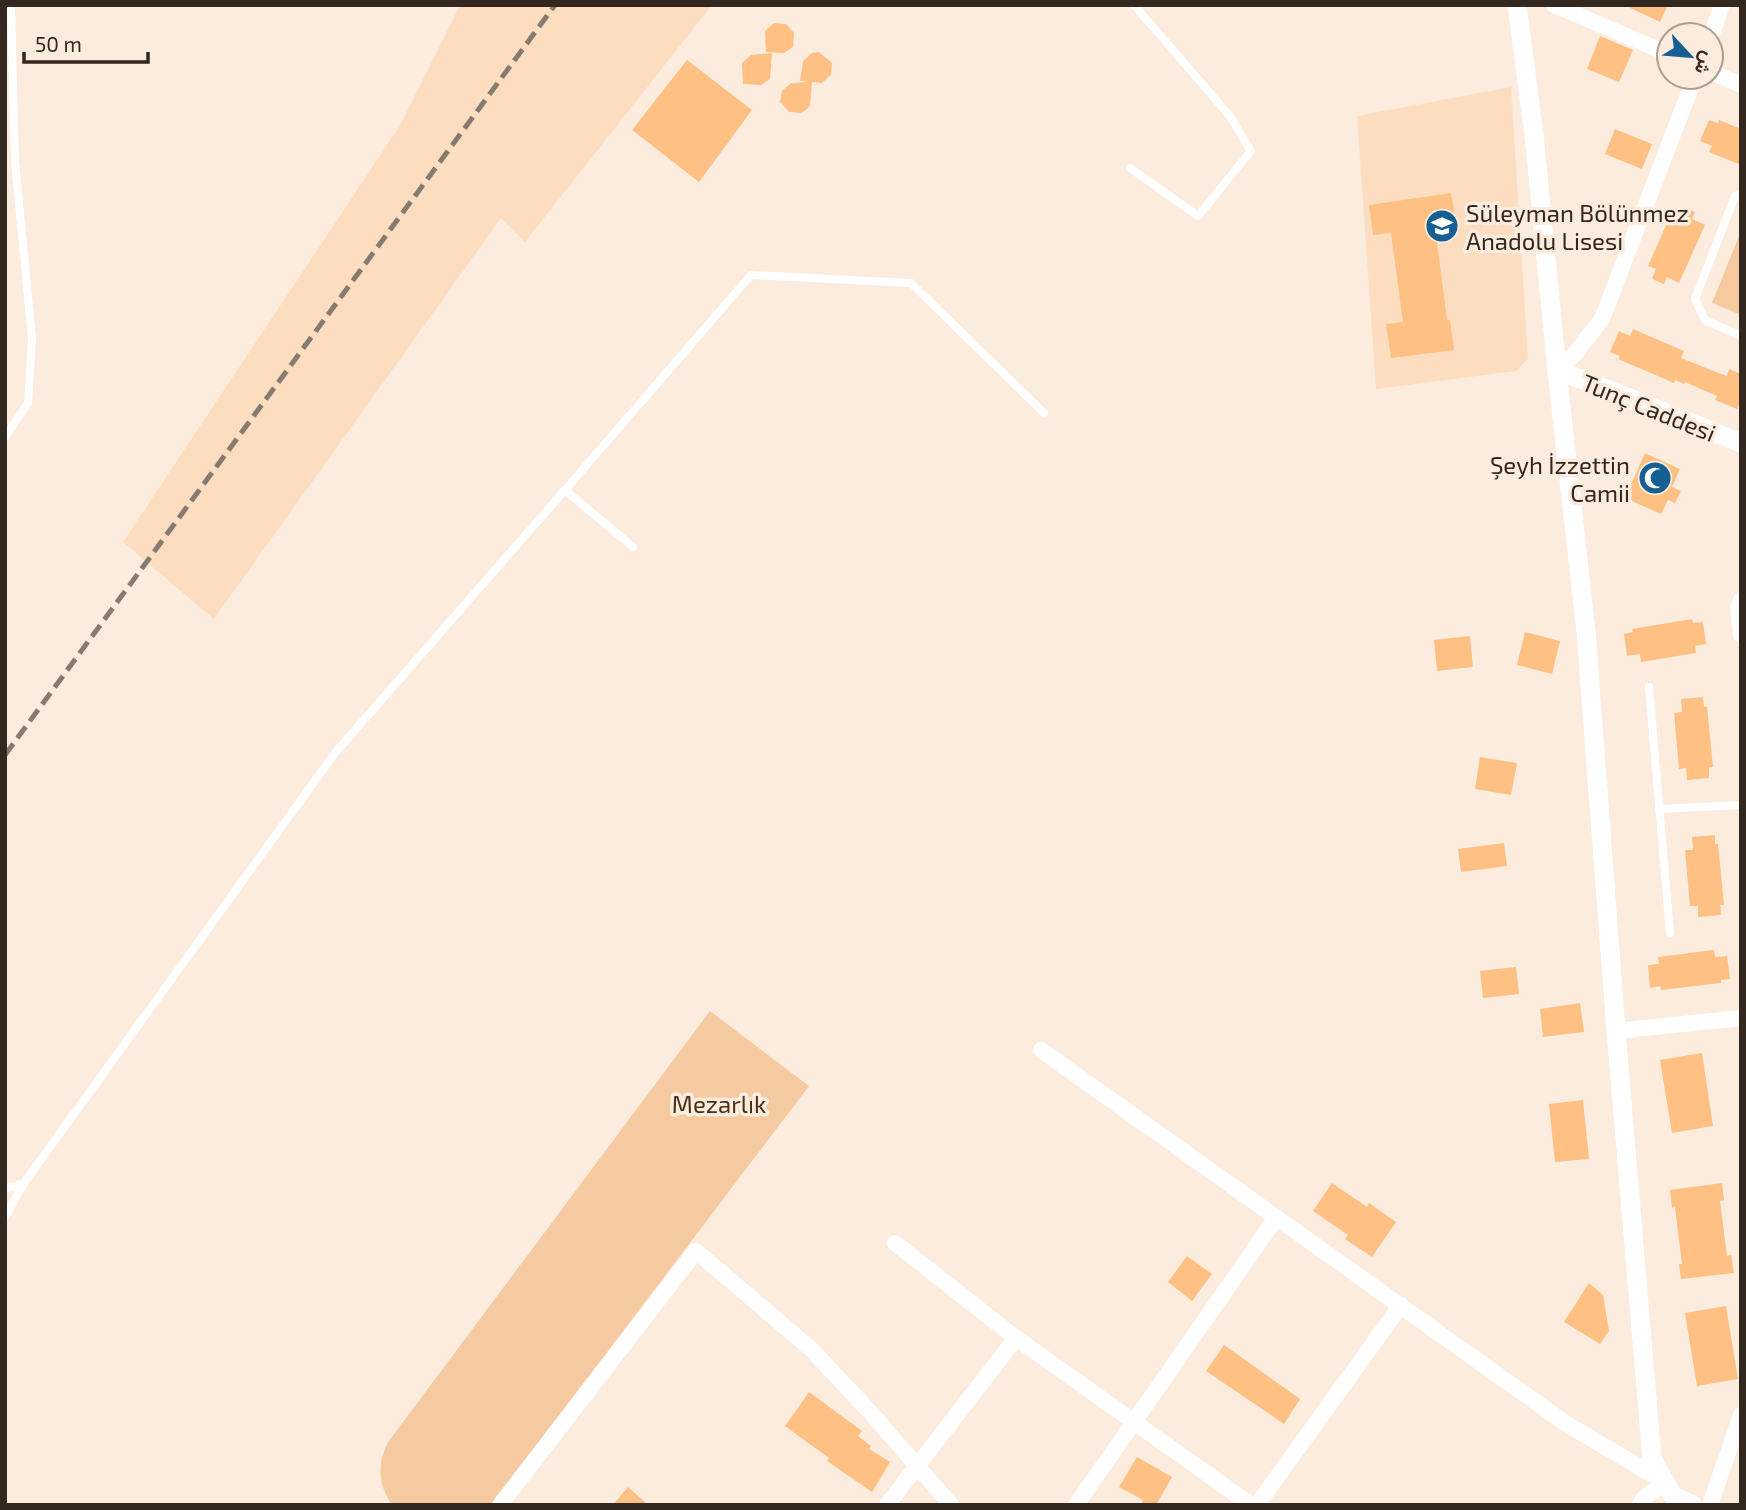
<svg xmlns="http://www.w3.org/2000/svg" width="1746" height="1510" font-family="'Exo 2',Vazirmatn,sans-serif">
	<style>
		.built { fill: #fcddbf }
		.green { fill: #f6caa1 }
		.building { fill: #fec083 }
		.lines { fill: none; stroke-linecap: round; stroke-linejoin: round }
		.service { stroke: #fff; stroke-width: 8 }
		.minor { stroke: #fff; stroke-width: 16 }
		.tertiary { stroke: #fff; stroke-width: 19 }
		.rail { stroke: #877a6f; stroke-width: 5; stroke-dasharray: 14 7; stroke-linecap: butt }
		.labels { text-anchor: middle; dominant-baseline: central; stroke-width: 7; stroke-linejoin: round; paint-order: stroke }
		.poi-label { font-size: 24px; fill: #32281f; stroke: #fcecde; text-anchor: start }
		.street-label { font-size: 24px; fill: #32281f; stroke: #fcecde }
		.park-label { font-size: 24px; fill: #493016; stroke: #fcecde }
	</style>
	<rect width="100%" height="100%" fill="#fcecde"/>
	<path class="built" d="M460 5H712L525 242 501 218 214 619 123 542 399 127Z
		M1511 87 1528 359 1516 371 1376 389 1357 116Z"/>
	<path class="green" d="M1741 231V315L1712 303Z
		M710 1011 809 1086 491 1505H392C378 1484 377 1465 388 1442Z"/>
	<path class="building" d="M1624 5H1668L1660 22Z
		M774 23 786 24 794 33 793 47 784 53 766 52 765 31Z
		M1600 36 1633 50 1619 82 1587 69Z
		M819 52 832 63 831 75 822 83 812 82 810 105 807 109 801 113 789 112 780 102 782 91 791 83 809 82 800 81 803 61 812 53Z
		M772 53 770 79 761 85 743 84 742 63 751 55Z
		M687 60 752 110 699 182 632 130Z
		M1709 120 1718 123 1719 120 1741 129V165L1709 152 1712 146 1700 141Z
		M1615 129 1652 144 1642 169 1605 154Z
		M1451 193 1456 224 1435 227 1447 320H1450L1454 350 1391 358 1386 324 1403 322 1391 233 1373 235 1369 205Z
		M1683 207 1695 212 1692 219 1705 225 1679 283 1667 277 1664 284 1652 279 1656 269 1648 266 1671 214 1679 217Z
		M1633 329 1684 351 1681 358 1716 372 1727 376 1729 369 1741 374V400L1737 409 1715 400 1717 396 1685 382 1684 384 1675 380 1674 383 1618 359 1620 356 1610 352 1619 331 1630 336Z
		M1645 453 1680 469 1672 487 1681 491 1675 503 1668 500 1661 514 1625 498Z
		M1692 619 1693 623 1703 622 1706 644 1695 646 1696 653 1641 662 1640 654 1627 656 1624 634 1633 632 1632 629Z
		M1525 632 1560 641 1552 674 1517 665Z
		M1470 636 1473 667 1437 671 1434 640Z
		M1703 697 1704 707 1707 706 1713 767H1709V778L1687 780 1686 768 1679 769 1674 713 1682 712 1681 699Z
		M1480 757 1517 763 1511 795 1475 789Z
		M1715 835V844H1718L1724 905H1720L1721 915 1698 917V906H1690L1685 850H1693L1692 837Z
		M1504 843 1507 866 1461 872 1458 849Z
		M1714 950 1715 957 1727 956 1730 979 1721 980V983L1661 990 1660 986 1650 988 1648 965 1659 964 1658 957Z
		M1516 967 1519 994 1483 998 1480 971Z
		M1580 1003 1584 1032 1543 1037 1540 1009Z
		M1702 1053 1713 1126 1672 1133 1660 1060Z
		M1583 1100 1589 1159 1555 1162 1549 1104Z
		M1332 1183 1367 1207 1369 1203 1396 1222 1372 1257 1345 1239 1348 1235 1313 1211Z
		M1722 1183 1724 1200 1720 1201 1727 1256 1731 1255 1734 1273 1681 1279 1679 1264H1682L1675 1207 1672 1208 1670 1190Z
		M1187 1256 1212 1274 1192 1301 1168 1282Z
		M1589 1283 1603 1295 1609 1331 1600 1344 1564 1322Z
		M1726 1306 1738 1379 1697 1386 1685 1313Z
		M1224 1345 1300 1399 1284 1424 1206 1371Z
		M809 1392 862 1431 858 1436 871 1446 869 1449 890 1462 872 1492 827 1461 829 1458 785 1426Z
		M1137 1457 1172 1477 1156 1505H1141L1143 1500 1119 1487Z
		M628 1487 648 1505H613Z"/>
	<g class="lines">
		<path class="service" d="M1130 168 1198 216 1251 151 1229 115 1134 5
			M1741 195 1735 196 1695 299 1705 320 1741 336
			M5 437 28 403 32 339 15 161 11 5
			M633 547 565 490 751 275 911 283 1044 413
			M1649 687 1670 933
			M1659 809 1741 805
			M5 1189 24 1183
			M5 1217 24 1183 335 753 565 490"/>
		<path class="minor" d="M1554 5 1669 54
			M1711 36 1722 5
			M1711 72 1741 85
			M1557 371 1574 355 1602 319 1695 77
			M1741 600 1738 608 1741 635
			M1616 1031 1741 1018
			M1041 1050 1568 1425 1665 1482 1644 1498 1640 1505
			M895 1243 1016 1338 1251 1505
			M500 1505 696 1251 812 1350 871 1413 951 1505
			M887 1505 1016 1338
			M1076 1505 1276 1218
			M1257 1505 1401 1305
			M1710 1505 1741 1415"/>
		<path class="tertiary" d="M1517 5 1534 135 1557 371 1586 632 1616 1031 1652 1459 1673 1496 1693 1505
			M1557 371 1592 383 1741 443"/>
		<path class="rail" d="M5 755 555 5"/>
	</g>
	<defs>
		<symbol id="school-disc" viewBox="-11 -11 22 22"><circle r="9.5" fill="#155f92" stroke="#fcecde"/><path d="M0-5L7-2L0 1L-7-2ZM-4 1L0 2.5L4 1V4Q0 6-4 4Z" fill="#fff"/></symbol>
		<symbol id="mosque-disc" viewBox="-11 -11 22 22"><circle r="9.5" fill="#155f92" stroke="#fcecde"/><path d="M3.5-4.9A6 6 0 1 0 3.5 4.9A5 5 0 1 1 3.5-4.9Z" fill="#fff"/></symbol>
	</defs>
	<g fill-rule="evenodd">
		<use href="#school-disc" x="1423" y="207" width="38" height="38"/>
		<use href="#mosque-disc" x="1636" y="459" width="38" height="38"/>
	</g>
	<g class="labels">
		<g class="poi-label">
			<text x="1466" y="212">Süleyman Bölünmez<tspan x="1466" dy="28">Anadolu Lisesi</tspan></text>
			<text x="1630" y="464" text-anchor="end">Şeyh İzzettin<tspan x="1630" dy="28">Camii</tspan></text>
		</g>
		<g class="street-label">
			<text transform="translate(1649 407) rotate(22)">Tunç Caddesi</text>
		</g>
		<g class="park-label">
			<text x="719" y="1103">Mezarlık</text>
		</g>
	</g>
	<rect width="1746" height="1510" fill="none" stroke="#32281f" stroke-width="14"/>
	<g transform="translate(1690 56) rotate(116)"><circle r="33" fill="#fcecde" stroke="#ab9e92" stroke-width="2"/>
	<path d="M0-5L12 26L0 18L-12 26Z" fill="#155f92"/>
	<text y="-10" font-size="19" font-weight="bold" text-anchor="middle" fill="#32281f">ش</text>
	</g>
	<path d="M24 52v10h124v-10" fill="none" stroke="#32281f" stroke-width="3.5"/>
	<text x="35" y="52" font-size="21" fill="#32281f" stroke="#fcecde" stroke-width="5" paint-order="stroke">50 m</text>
</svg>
